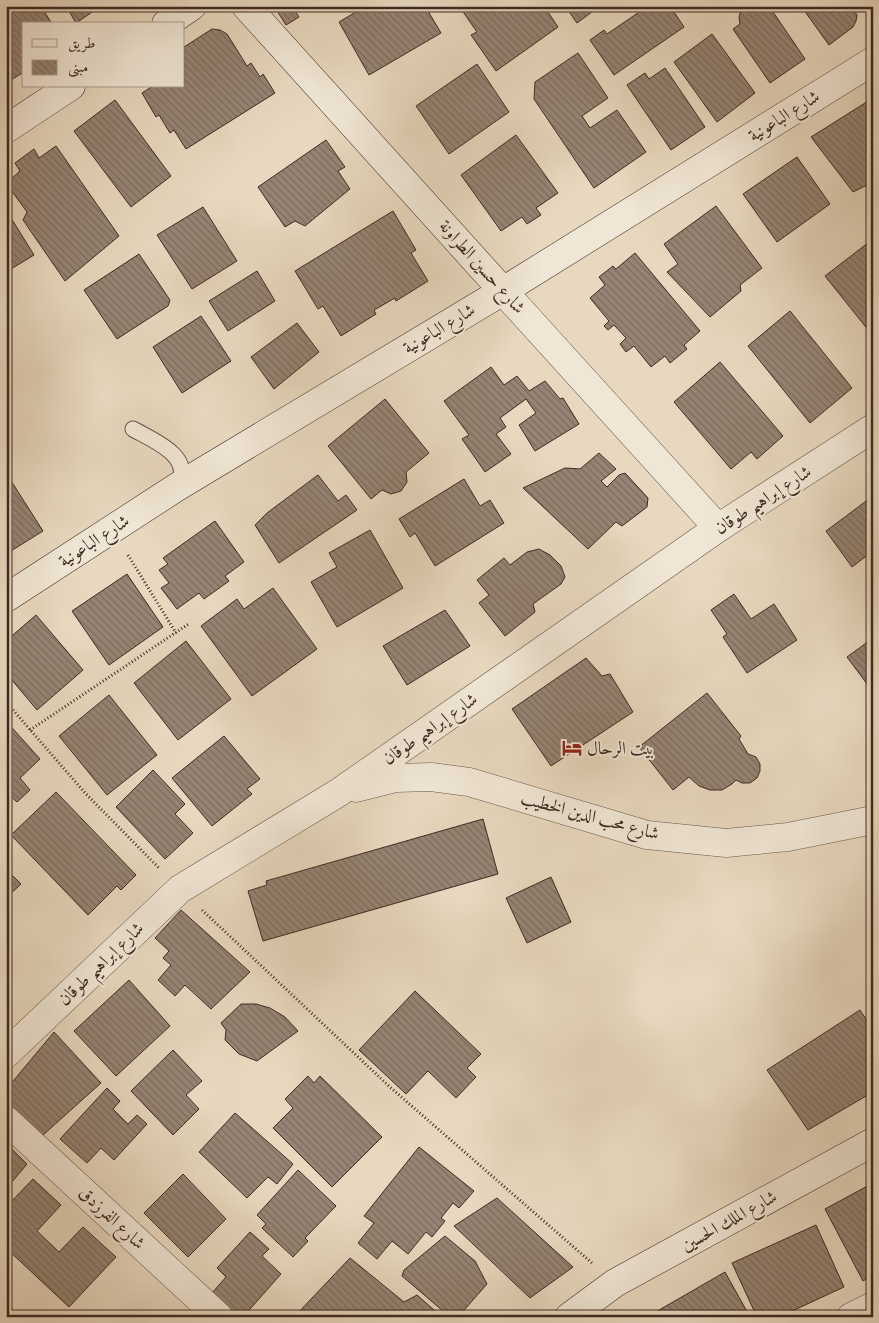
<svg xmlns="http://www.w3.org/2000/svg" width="879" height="1323" font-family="'Libre Bodoni',Amiri,serif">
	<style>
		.building { fill: url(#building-back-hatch); stroke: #3e2a22 }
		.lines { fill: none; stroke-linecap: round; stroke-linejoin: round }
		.lane-casing { stroke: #685649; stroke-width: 17 }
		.street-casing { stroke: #685649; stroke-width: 29 }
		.secondary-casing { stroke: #3e2a22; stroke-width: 29 }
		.path { stroke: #3e2a22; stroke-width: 3; stroke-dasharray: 1 2.5; stroke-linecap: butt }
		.lane { stroke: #f0e6d5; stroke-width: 15 }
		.street { stroke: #f0e6d5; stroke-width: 28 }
		.secondary { stroke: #f0e6d5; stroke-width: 28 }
		.labels { text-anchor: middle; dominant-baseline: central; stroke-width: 4; stroke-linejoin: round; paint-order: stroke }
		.street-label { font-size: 18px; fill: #3e2a22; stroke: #f0e6d5 }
		.poi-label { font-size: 18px; fill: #3e2a22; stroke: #f0e6d5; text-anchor: start }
	</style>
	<defs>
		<pattern id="building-back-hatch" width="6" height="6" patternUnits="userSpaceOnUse" patternTransform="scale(1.25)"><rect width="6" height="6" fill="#968474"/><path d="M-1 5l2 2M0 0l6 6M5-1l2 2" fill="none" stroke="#7c6c5f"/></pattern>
	</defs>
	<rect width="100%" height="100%" fill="#e8d8bf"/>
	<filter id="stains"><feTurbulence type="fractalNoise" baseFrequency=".004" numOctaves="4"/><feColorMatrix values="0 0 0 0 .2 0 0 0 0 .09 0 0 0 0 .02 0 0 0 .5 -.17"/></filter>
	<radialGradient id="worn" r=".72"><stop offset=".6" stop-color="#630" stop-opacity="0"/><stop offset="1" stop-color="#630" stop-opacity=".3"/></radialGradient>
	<path class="building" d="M8 6H41L52 24H24V72L6 83V7Z
		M66 6H101L76 23Z
		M274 6H292L299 17 286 25Z
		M366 6H425L441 33 369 75 339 22Z
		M459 6H544L558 27 496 71 471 35 477 32Z
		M565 6H600L577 23Z
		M648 6H670L684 27 614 75 590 40 604 30 607 34Z
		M745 6H769L805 59 770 83 733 29 740 24 739 17 741 10Z
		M801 6H851L857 15 856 21 853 27 829 45Z
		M212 29 220 30 227 34 247 66 251 63 260 77 263 74 275 93 186 149 174 130 170 133 159 115 156 117 142 93 153 86H184V47Z
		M712 34 755 93 717 122 674 62Z
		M578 53 608 98 582 116 590 128 617 110 646 152 594 188 534 99 535 82Z
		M477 64 509 112 449 154 416 106Z
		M665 68 705 127 671 150 627 85 645 73 649 79Z
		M873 98V182L853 192 811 137Z
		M115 100 171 176 131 207 74 131Z
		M516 135 558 193 536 208 541 215 527 224 522 217 501 231 461 175Z
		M326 140 345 167 338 171 350 189 305 226 295 221 285 227 258 187Z
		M56 146 119 236 65 281 23 220 27 212 11 190V179L20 171 15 163 34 149 39 158Z
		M797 157 830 204 777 242 743 194Z
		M716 206 762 268 740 285 741 291 710 317 667 272 678 264 664 244Z
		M203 207 237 261 192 289 157 235Z
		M6 210 34 255 6 272Z
		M393 211 416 250 411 253 428 281 396 301 395 298 374 310 376 314 341 336 323 306 318 309 295 271Z
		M873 239V336L825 276Z
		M635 253 700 331 684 345 687 349 670 363 665 356 651 367 634 346 626 352 620 344 626 338 614 325 608 330 604 326 609 321 590 298 605 285 599 277 613 266 616 269Z
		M139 254 170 300 168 306 117 339 84 290Z
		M257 271 275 301 228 331 209 301Z
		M790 311 852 388 810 423 748 346Z
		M201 316 231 361 182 393 153 347Z
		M297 323 319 352 274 389 251 357Z
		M720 362 783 436 757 459 751 452 731 469 674 402Z
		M491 367 504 385 517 376 529 391 545 381 560 399 563 398 579 424 535 451 519 425 536 413 526 399 500 418 506 427 496 434 511 454 485 472 462 439 469 435 444 401Z
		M385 399 429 453 406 472 407 482 401 491 391 494 382 490 371 499 328 446Z
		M599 453 616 469 601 481 607 487 619 475 625 473 648 498 647 507 622 526 616 522 588 549 523 488 565 468 580 469Z
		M6 473 43 531 6 554Z
		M318 475 338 501 346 495 357 510 279 563 255 525 267 513Z
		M464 479 480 506 490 500 504 523 435 566 415 533 410 537 399 519Z
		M873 496V551L852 567 826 531Z
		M215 521 244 562 225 576 229 581 204 599 199 593 177 609 161 588 169 583 159 570 168 564 163 558Z
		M370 530 403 588 337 627 311 582 337 567 329 553Z
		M539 549 550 555 561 566 565 577 561 584 533 604 535 612 505 636 479 603 489 595 477 580 504 558 510 565 527 552Z
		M127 574 163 627 109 665 72 611Z
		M273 588 317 649 252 696 201 626 237 599 244 609Z
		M734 594 751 619 774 604 797 640 747 673 723 637 727 634 711 610Z
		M445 610 470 646 407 685 383 646Z
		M36 615 83 670 37 710 6 673V641Z
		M873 638V692L847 657Z
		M186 641 231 699 178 740 134 683Z
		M586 658 602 676 610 674 633 712 551 766 512 709Z
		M707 693 741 736 739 739 748 754 756 757 760 764V771L757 778 750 783H742L736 780 732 784 722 790H710L699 786 689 777 673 790 639 747Z
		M109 695 157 755 107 795 59 736Z
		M6 721 40 759 20 778 30 790 17 802 6 792Z
		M224 736 260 779 247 789 252 794 212 826 172 778Z
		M153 770 185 804 175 814 193 833 165 859 116 807Z
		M56 792 136 875 121 890 117 886 88 915 11 835Z
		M483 819 498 874 263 941 248 891 267 885 266 881Z
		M6 869 21 884 6 898Z
		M551 877 571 922 527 943 506 898Z
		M181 910 250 972 211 1009 185 985 175 996 158 980 171 965 163 958 169 951 155 938Z
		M129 980 170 1026 116 1076 74 1031Z
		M415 991 481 1054 467 1068 476 1077 456 1098 428 1071 406 1094 359 1050Z
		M241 1004H256L270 1008 285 1017 298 1031 257 1061 239 1054 225 1040 226 1030 221 1023Z
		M860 1010 873 1030V1092L808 1130 767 1070Z
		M54 1032 101 1083 43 1135 12 1107 7 1098 9 1086Z
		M173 1050 202 1081 186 1095 199 1109 173 1135 131 1091Z
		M308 1076 314 1083 320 1076 382 1137 332 1187 273 1128 293 1108 285 1099Z
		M107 1088 120 1101 113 1109 128 1124 137 1115 147 1124 114 1160 101 1148 87 1163 60 1139Z
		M235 1113 293 1164 277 1184 268 1177 247 1198 199 1152Z
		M6 1143 27 1164 6 1189Z
		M419 1147 474 1191 459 1208 453 1203 441 1218 445 1221 432 1237 426 1232 408 1254 392 1241 377 1259 358 1243 374 1223 364 1216Z
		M298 1170 336 1206 305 1238 308 1241 293 1257 262 1228 266 1224 257 1215Z
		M183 1174 226 1219 188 1257 144 1213Z
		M33 1179 61 1205 37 1231 59 1252 83 1227 116 1257 69 1307 6 1248V1207Z
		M873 1183V1275L863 1281 825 1209Z
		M497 1198 573 1267 530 1298 454 1226Z
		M816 1225 844 1287 779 1317H757L732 1263Z
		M250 1232 269 1249 262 1256 281 1274 243 1317H239L212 1293 226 1277 217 1268Z
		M445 1236 475 1261 487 1284 458 1317H450L402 1276 404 1270Z
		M350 1258 404 1302 417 1295 442 1317H294Z
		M725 1272 750 1317H647Z"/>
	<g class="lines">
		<defs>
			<path id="lane" d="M133 429C154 441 194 456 178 486"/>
			<path id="street" d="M503 291 718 528
				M356 788 396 778 431 777 469 782 647 835 726 843 788 837 873 820
				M6 1054 180 889 338 793 718 528 873 428
				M6 1120 219 1317
				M851 1317 873 1306"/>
			<path id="secondary" d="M246 6 503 291
				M166 24 192 6
				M6 129 71 86
				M6 598 177 487 503 291 873 61
				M569 1317 615 1283 873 1142"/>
		</defs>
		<use href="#lane" class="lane-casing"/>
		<use href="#street" class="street-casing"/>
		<use href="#secondary" class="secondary-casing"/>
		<path class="path" d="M128 555 176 633
			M6 702 86 794 160 869
			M30 730 190 623
			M202 910 391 1088 592 1263"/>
		<use href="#lane" class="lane"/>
		<use href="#street" class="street"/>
		<use href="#secondary" class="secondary"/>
	</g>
	<defs>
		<symbol id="hotel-bare" viewBox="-9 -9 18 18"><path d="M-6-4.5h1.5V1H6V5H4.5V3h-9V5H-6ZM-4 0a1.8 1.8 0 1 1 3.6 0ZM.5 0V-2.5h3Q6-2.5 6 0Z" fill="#8f2418" stroke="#f0e6d5" stroke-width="2.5" paint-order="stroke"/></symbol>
	</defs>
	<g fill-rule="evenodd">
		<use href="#hotel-bare" x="558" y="734" width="28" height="28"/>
	</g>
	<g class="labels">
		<g class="street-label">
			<text transform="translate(784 116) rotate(-32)">شارع الباعونية</text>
			<text transform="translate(482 267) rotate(48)">شارع حسين الطراونة</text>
			<text transform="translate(439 329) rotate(-31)">شارع الباعونية</text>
			<text transform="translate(763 500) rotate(-33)">شارع إبراهيم طوقان</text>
			<text transform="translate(94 541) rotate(-33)">شارع الباعونية</text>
			<text transform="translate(430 729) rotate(-35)">شارع إبراهيم طوقان</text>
			<text transform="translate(590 816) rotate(15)">شارع محب الدين الخطيب</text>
			<text transform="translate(101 964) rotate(-44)">شارع إبراهيم طوقان</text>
			<text transform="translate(112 1218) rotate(43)">شارع الفرزدق</text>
			<text transform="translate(729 1221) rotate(-29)">شارع الملك الحسين</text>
		</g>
		<g class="poi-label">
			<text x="587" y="748">بيت الرحال</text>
		</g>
	</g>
	<rect width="879" height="1323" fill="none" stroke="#e8d8bf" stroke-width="25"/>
	<rect x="8" y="8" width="864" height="1308" fill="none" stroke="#3e2a22" stroke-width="2.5"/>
	<rect x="12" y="12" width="854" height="1298" fill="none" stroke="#3e2a22"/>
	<rect x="22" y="22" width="162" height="65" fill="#f0e6d5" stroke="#a99b8d"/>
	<rect x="32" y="39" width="25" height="8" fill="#f0e6d5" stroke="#a99b8d"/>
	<text x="68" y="48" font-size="15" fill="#3e2a22">طريق</text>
	<rect x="32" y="60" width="25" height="15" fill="url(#building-back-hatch)" stroke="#a99b8d"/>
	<text x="68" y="72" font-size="15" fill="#3e2a22">مبنى</text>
	<rect width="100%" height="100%" filter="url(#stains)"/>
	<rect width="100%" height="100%" fill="url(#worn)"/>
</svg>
